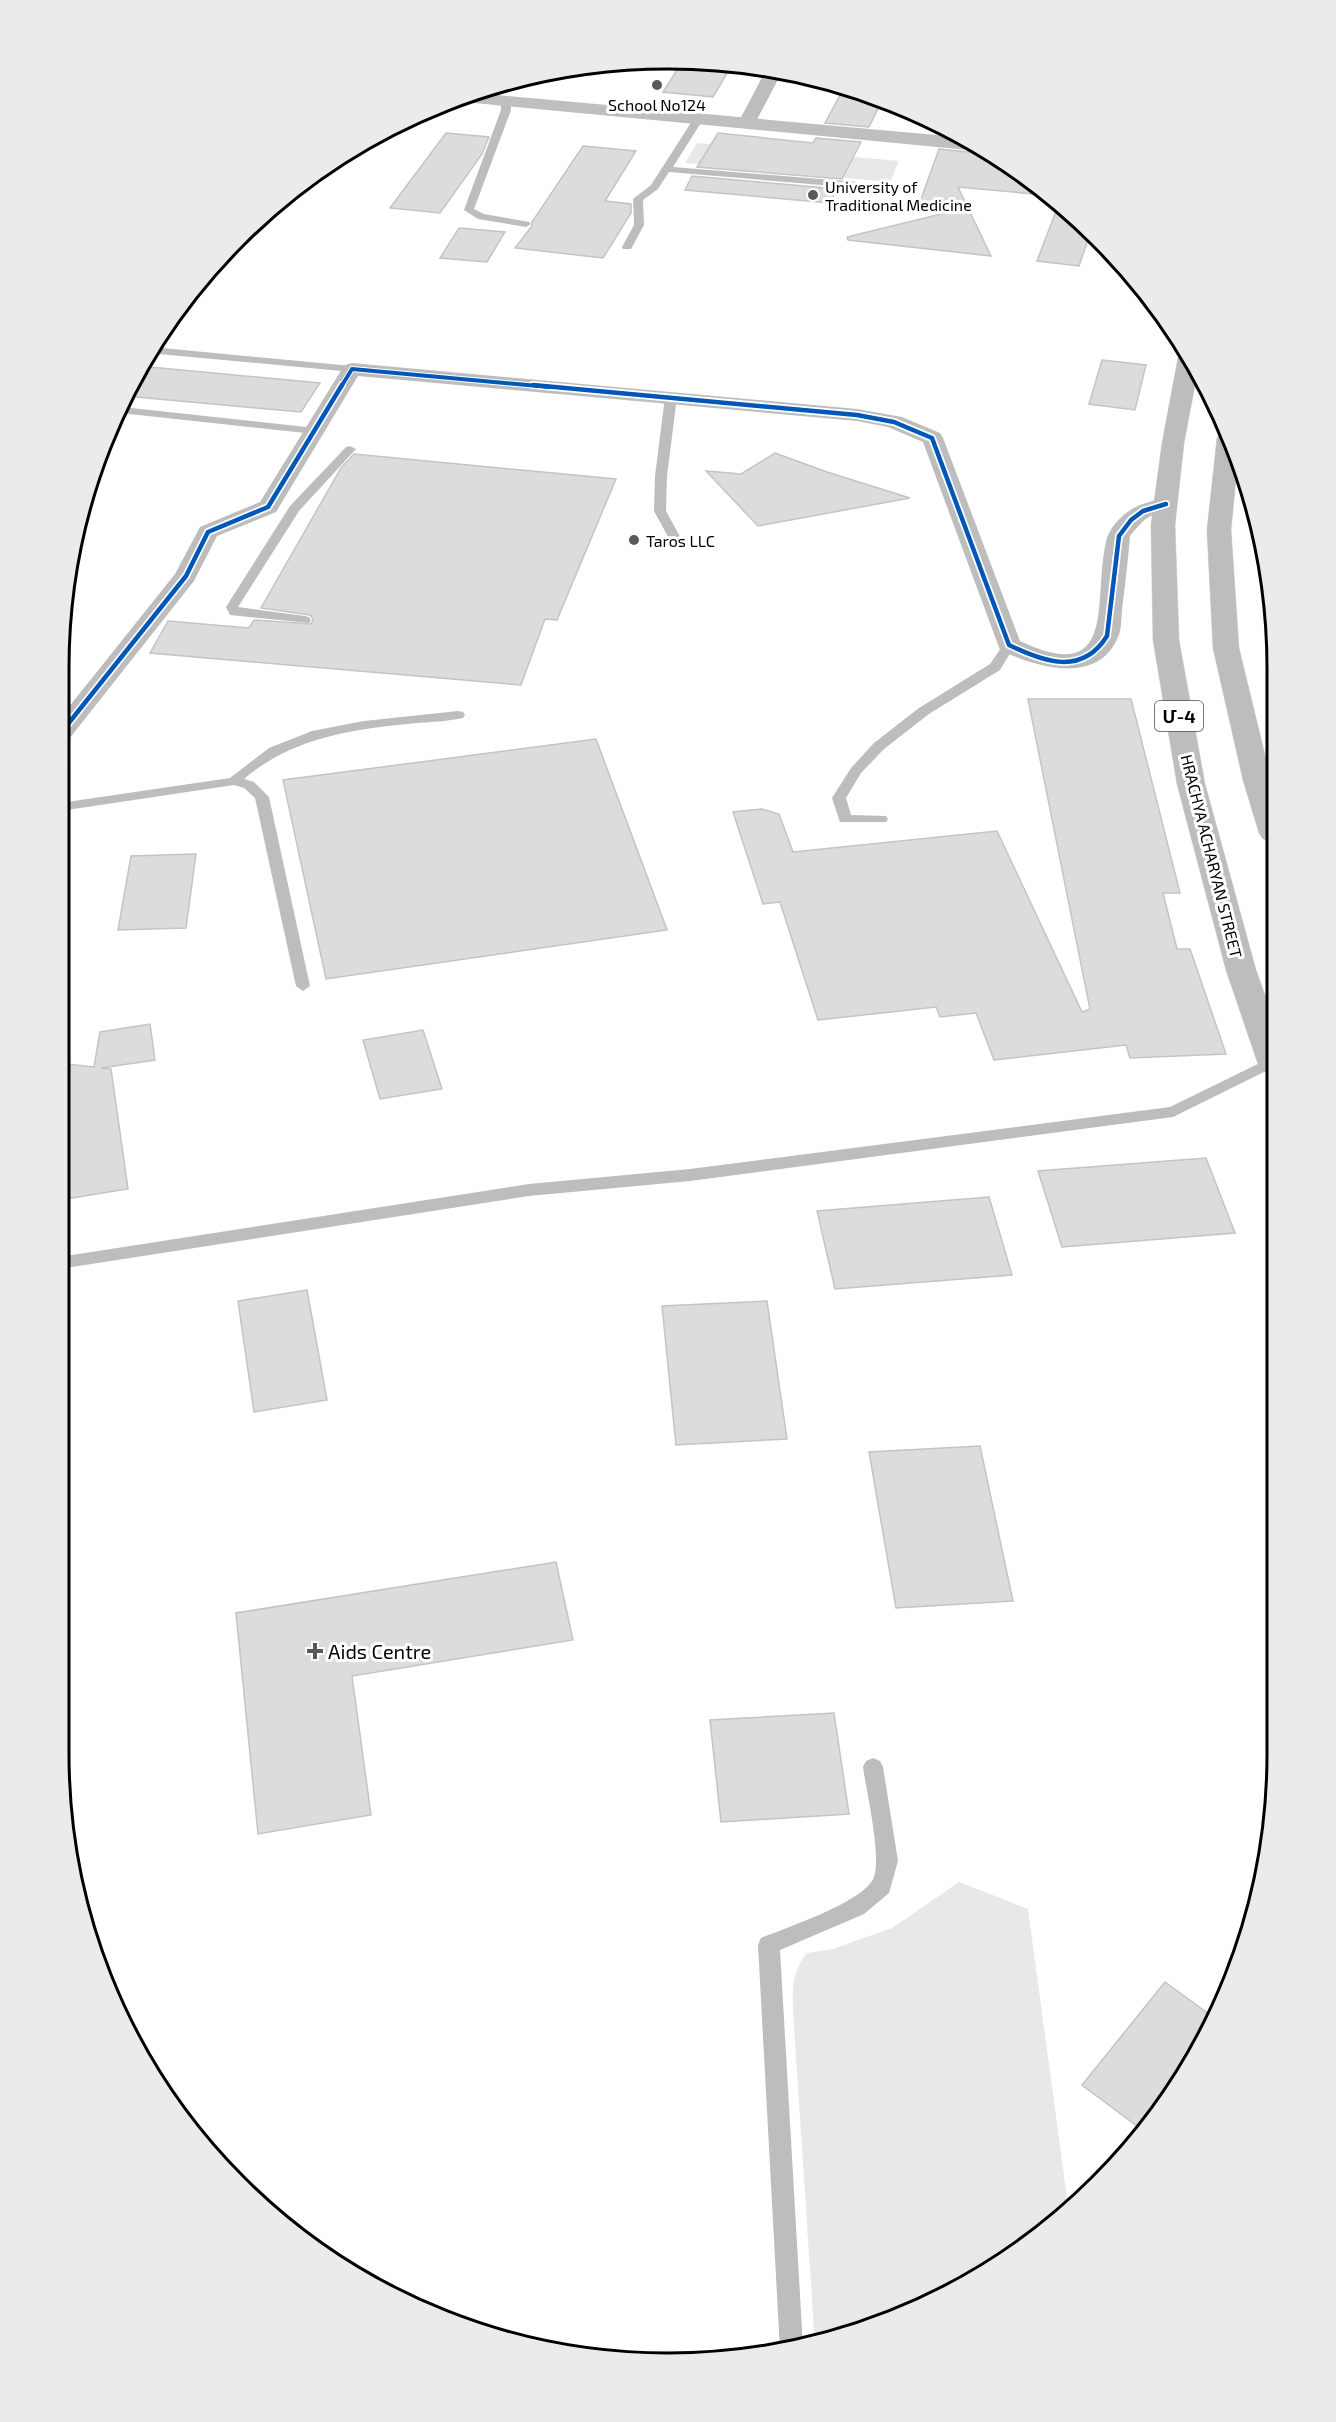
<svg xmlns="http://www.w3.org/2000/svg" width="1336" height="2422" font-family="'Exo 2','Noto Sans Armenian',sans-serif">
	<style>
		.green { fill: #e8e8e8 }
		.building { fill: #dcdcdc; stroke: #c4c4c4; stroke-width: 1.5 }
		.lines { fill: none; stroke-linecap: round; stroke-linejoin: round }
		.trunk-casing { stroke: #dbdbdb; stroke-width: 1 }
		.service { fill: #bdbdbd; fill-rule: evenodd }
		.minor { fill: #bdbdbd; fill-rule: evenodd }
		.secondary { fill: #bfbfbf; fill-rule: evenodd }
		.trunk { fill: #bdbdbd; fill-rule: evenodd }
		.cycleway-far1-casing { stroke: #fff; stroke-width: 6 }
		.cycleway-casing { stroke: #fff; stroke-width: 8 }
		.cycleway-far1 { stroke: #0057b8; stroke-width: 4 }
		.cycleway { stroke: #0057b8; stroke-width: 4.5 }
		.poi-dot { fill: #595959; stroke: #fff; stroke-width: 2 }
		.labels { text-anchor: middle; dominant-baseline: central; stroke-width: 6; stroke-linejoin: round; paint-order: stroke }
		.far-poi-label { font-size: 16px; fill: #000; stroke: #fff; text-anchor: start }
		.far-street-label { font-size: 16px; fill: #000; stroke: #fff }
		.shield { fill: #fff; stroke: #4c4c4c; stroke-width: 1.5 }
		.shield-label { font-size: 18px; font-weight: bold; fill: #000 }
		.poi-label { font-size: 20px; fill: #000; stroke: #fff; text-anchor: start }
		.rim { fill: none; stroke: #000; stroke-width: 3 }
	</style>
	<rect width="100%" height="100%" fill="#fff"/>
	<path class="green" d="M697 143 899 161 890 182 685 163Z
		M959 1882 1028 1909 1069 2213 1006 2261 902 2317 815 2345 793 2012C793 1987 791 1974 807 1953L833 1949 892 1928Z"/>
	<path class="building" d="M682 62 718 63H733L713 97 663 92Z
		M845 86 864 91 883 99 869 127 825 123Z
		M446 133 489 137 482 154 440 213 390 208Z
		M718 133 813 143 816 138 861 142 842 179 697 167Z
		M583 146 636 151 605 201 631 204V213L603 258 515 248 532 226V222Z
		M939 149 979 153 986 151 1044 195 958 187 991 256 848 240 847 237 945 213 917 210Z
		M692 176 837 189 830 203 685 190Z
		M1058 206 1091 231 1079 266 1037 261Z
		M459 228 505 232 487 262 440 258Z
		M1102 360 1146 365 1135 410 1089 404Z
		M139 366 320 383 301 412 126 396Z
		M775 453 827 472 910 498 758 526 706 471 741 474Z
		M354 454 616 479 557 620 545 619 521 685 150 653 168 621 249 628 254 620 311 624 313 619 310 615 261 608 341 468Z
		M1028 699H1131L1180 893H1163L1177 949H1190L1226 1054 1130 1058 1126 1045 994 1060 976 1013 940 1017 936 1007 818 1020 780 902 763 904 733 812 762 809 779 814 793 852 997 831 1082 1012 1090 1009Z
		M596 739 667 930 326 979 283 780Z
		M196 854 186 928 118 930 131 856Z
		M150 1024 155 1060 101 1068 111 1069 128 1189 59 1200V1063L94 1067 100 1032Z
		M423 1030 442 1089 380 1099 363 1040Z
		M1206 1158 1235 1233 1062 1247 1038 1171Z
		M989 1197 1012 1275 835 1289 817 1211Z
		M307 1290 327 1400 254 1412 238 1301Z
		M767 1301 787 1439 676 1445 662 1306Z
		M980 1446 1013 1601 896 1608 869 1452Z
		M556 1562 573 1640 352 1676 371 1815 258 1834 236 1613Z
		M834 1713 849 1814 721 1822 710 1720Z
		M1165 1982 1213 2017 1196 2058 1145 2132 1082 2085Z"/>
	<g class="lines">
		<defs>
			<path id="trunk" d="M1186 352 1197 374 1184 443 1175 525 1179 640 1205 784 1256 970 1274 1020V1074L1263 1071 1258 1064 1226 970 1177 784 1153 640 1151 525 1162 443 1178 358 1181 353Z
				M1225 432 1238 457 1231 530 1239 648 1273 788V841L1263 839 1259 833 1243 780 1213 648 1207 530 1217 438 1220 433Z"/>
		</defs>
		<use href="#trunk" class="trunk-casing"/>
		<path class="service" d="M506 97 511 100V110L474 209 484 214 529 222 531 224 526 227 478 219 464 210 501 110V100Z
			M699 115 704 118 673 167 869 183 874 186 869 189 669 172 658 189 643 200 644 225 631 249H623L622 247 634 225 633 199 651 185 694 118Z
			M152 347 352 366 357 369 352 372 148 353Z
			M671 394 677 397 667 476 666 511 684 544 678 548 672 544 654 511 655 476 665 397Z
			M122 407 315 428 321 431 315 434 120 413Z
			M350 446 356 449 299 511 238 607 305 616 309 617 311 620 309 623 230 615 226 607 290 506 346 447Z
			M1009 641 1015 645 1000 670 929 714 884 749 861 773 846 798 851 815 886 816 888 819 886 822H840L832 798 851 768 874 743 919 708 990 664 1005 642Z
			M458 711 463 712 465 715 463 718C445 722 426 722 407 724 347 730 291 739 244 779L254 782 269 797 310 986 303 991 296 986 255 798 244 788 234 785 60 811V803L230 778 269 748 312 731 364 721Z
			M1274 1056V1067L1173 1117 690 1181 529 1196 59 1269V1257L529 1184 690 1169 1170 1107Z
			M873 1758 880 1761 883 1767 898 1861 889 1893 864 1914 780 1950 803 2347 780 2350 758 1945 761 1938C788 1927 857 1904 872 1881 884 1864 866 1790 863 1767L866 1761Z"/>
		<path class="minor" d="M767 68 782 72 753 127H741L738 123Z
			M352 363 857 409 902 417 940 433 943 438 1020 641C1121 689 1091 596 1107 538 1112 523 1129 508 1143 504 1154 501 1163 496 1174 499L1177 504C1171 513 1160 511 1151 516 1142 520 1136 529 1130 536 1128 561 1125 585 1122 610 1121 618 1122 629 1118 637 1098 686 1036 667 1000 650L923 442 888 427 857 421 358 376 276 512 217 536 194 581 69 739 60 742V718L175 574 200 527 260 502 342 369 345 365Z"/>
		<path class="secondary" d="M475 93 969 138 985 149 979 151 464 102 457 99Z"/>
		<use href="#trunk" class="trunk"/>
		<defs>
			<path id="cycleway-far1" d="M341 387 352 369 549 387"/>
			<path id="cycleway" d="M533 385 857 415 894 422 932 438 1009 645C1044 662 1082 676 1107 636L1119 536 1131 520 1143 511 1166 504
				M60 734 186 576 208 532 268 507 342 385"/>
		</defs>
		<use href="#cycleway-far1" class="cycleway-far1-casing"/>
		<use href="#cycleway" class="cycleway-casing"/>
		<use href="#cycleway-far1" class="cycleway-far1"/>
		<use href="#cycleway" class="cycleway"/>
	</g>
	<g class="poi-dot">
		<circle cx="657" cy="85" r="6"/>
		<circle cx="813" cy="195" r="6"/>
		<circle cx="634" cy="540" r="6"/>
		<path d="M312 1642h6v6h6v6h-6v6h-6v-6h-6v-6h6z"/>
	</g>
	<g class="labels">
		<g class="far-poi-label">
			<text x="657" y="104" text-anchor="middle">School No124</text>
			<text x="825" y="186">University of<tspan x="825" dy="18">Traditional Medicine</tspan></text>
			<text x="646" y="540">Taros LLC</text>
		</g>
		<g class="far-street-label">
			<text transform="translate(1212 856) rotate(76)">HRACHYA ACHARYAN STREET</text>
		</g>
		<rect class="shield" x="1155" y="701" width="48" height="30" rx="4.5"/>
		<g class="shield-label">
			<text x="1179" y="716">Մ-4</text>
		</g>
		<g class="poi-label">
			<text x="328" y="1651">Aids Centre</text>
		</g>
	</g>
	<path d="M0 0H1336V2422H0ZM668 69H668A599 599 0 0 1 1267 668V1754A599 599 0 0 1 668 2353H668A599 599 0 0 1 69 1754V668A599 599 0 0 1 668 69Z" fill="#ebebeb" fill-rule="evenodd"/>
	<path class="rim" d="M668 69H668A599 599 0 0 1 1267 668V1754A599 599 0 0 1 668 2353H668A599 599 0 0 1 69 1754V668A599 599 0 0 1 668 69Z"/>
</svg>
